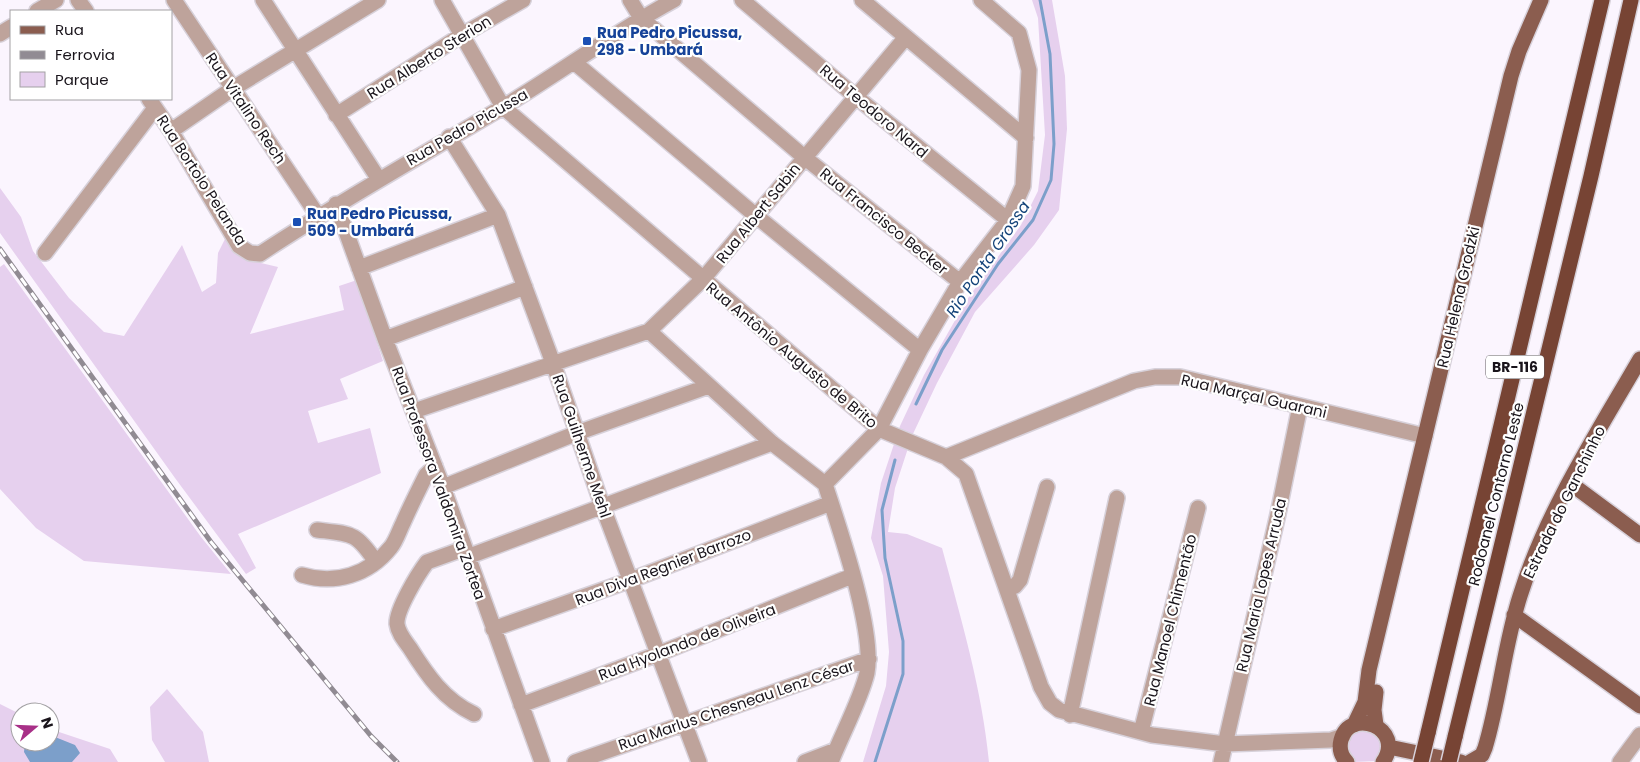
<svg xmlns="http://www.w3.org/2000/svg" width="1640" height="762" font-family="Poppins,sans-serif">
	<style>
		.green { fill: #e6d0ee }
		.water { fill: #7c9fca }
		.lines { fill: none; stroke-linecap: round; stroke-linejoin: round }
		.stream { stroke: #7c9fca; stroke-width: 3 }
		.minor-casing { stroke: #d7d1da; stroke-width: 18 }
		.major-casing { stroke: #d7d1da; stroke-width: 18 }
		.highway-casing { stroke: #d7d1da; stroke-width: 18 }
		.minor { stroke: #bea39b; stroke-width: 15 }
		.major { stroke: #8b5d4f; stroke-width: 15 }
		.highway { stroke: #774434; stroke-width: 15 }
		.rail-casing { stroke: #918b93; stroke-width: 5 }
		.rail { stroke: #fff; stroke-width: 3; stroke-dasharray: 9; stroke-linecap: butt }
		.highway-bridge-casing { stroke: #d7d1da; stroke-width: 18; stroke-linecap: butt }
		.highway-bridge { stroke: #774434; stroke-width: 15 }
		.transit-dot { fill: #1a4fb4; stroke: #fff; stroke-width: 2 }
		.labels { text-anchor: middle; dominant-baseline: central; stroke-width: 4.5; stroke-linejoin: round; paint-order: stroke }
		.shield { fill: #fff; stroke: #5e5a5f; stroke-width: 1 }
		.shield-label { font-size: 14px; font-weight: bold; fill: #19141b }
		.transit-label { font-size: 15px; font-weight: bold; fill: #164399; stroke: #fff; text-anchor: start }
		.street-label { font-size: 15px; fill: #19141b; stroke: #fff }
		.water-label { font-size: 16px; font-style: italic; fill: #15447a; stroke: #fff }
	</style>
	<rect width="100%" height="100%" fill="#fbf5fe"/>
	<path class="green" d="M1032 0H1052L1065 76 1067 129 1059 210 1034 245 975 312 937 383 912 436 895 488 888 532 907 534 942 548C961 619 982 689 989 762H863L886 686 889 652 883 576 871 538 881 483 900 426 924 375 966 301 1021 225 1038 191 1045 135 1038 18Z
		M0 188 21 217 33 251 69 298 104 332 124 336 182 245 202 292 216 283 218 253 226 237 261 263 278 267 250 334 344 310 339 286 357 280 383 361 340 379 348 399 308 411 318 443 370 428 381 473 238 534 256 568 246 574 175 478 0 233Z
		M4 264 201 537 231 574 84 561 36 528 0 489V267Z
		M167 689 203 732 209 762H165L152 740 150 707Z
		M0 704 20 714V742H50V729L110 749 118 762H0Z
		M1367 727 1384 743 1377 761 1354 762 1346 752 1350 734Z"/>
	<path class="water" d="M50 735 75 745 80 753 72 762H30L24 752 25 742H50Z"/>
	<g class="lines">
		<path class="stream" d="M916 404 942 350 998 264 1033 220 1051 180 1054 144 1050 54 1040 0
			M875 762 903 674V641L885 558 882 510 895 460"/>
		<defs>
			<path id="minor" d="M78 0 86 11
				M174 0 318 216
				M263 0 378 178
				M442 0 503 107 879 429 946 457 966 474 1041 687 1050 703 1059 710 1152 735 1225 744 1331 740 1343 736
				M630 0 641 18 804 157 960 282
				M742 0 855 96 1008 220
				M862 0 1026 138
				M37 11 56 0
				M0 34 11 27
				M574 62 755 215 920 350
				M149 99 171 131 239 246 250 253 260 254C340 201 421 156 503 107 561 72 615 32 674 0
				M336 115 462 35 523 0
				M171 131 232 89 378 0
				M449 137 498 215 553 363 602 505 699 762
				M336 204 385 339 443 487 542 762
				M45 253 155 108
				M359 268 498 215
				M649 331 772 443 825 484
				M385 339 525 287
				M414 411 649 331 703 279 906 37
				M946 457 1134 381 1155 377H1180L1425 436
				M443 487 577 433 709 386
				M317 530C352 534 356 532 376 562
				M463 549 427 562C418 574 396 610 397 624 398 633 405 641 410 648 427 675 444 700 474 714
				M467 557 772 443
				M302 575C335 585 369 575 391 547 396 541 399 531 403 523 410 507 418 491 426 475L435 466
				M1008 589 1015 586 1020 580 1047 487
				M493 629 631 580 831 503
				M521 705 658 654 852 576
				M1070 715 1117 498
				M1141 732 1198 508
				M575 762 869 659
				M805 762 836 750
				M831 762C841 736 861 699 867 673 875 630 839 528 825 484L879 429 920 350 960 282 1008 220 1023 186 1029 70 1019 33 981 0
				M1221 762 1278 514 1300 406
				M1620 762 1640 735"/>
			<path id="major" d="M1570 483 1640 535
				M1514 615 1640 706
				M1376 692 1374 710 1376 725
				M1354 725 1365 702 1369 670 1511 76 1519 51 1541 0
				M1389 747 1461 762
				M1347 762C1341 756 1339 748 1341 740 1350 706 1406 728 1383 762
				M1470 762 1482 755 1485 748C1500 698 1504 646 1520 596 1546 512 1596 435 1640 359"/>
			<path id="highway" d="M1428 733 1602 0
				M1455 737 1591 176 1631 0"/>
		</defs>
		<use href="#minor" class="minor-casing"/>
		<use href="#major" class="major-casing"/>
		<use href="#highway" class="highway-casing"/>
		<use href="#minor" class="minor"/>
		<use href="#major" class="major"/>
		<use href="#highway" class="highway"/>
		<defs>
			<path id="rail" d="M0 249 211 542 371 736 397 762"/>
		</defs>
		<use href="#rail" class="rail-casing"/>
		<use href="#rail" class="rail"/>
		<defs>
			<path id="highway-bridge" d="M1421 762 1428 733
				M1449 762 1455 737"/>
		</defs>
		<use href="#highway-bridge" class="highway-bridge-casing"/>
		<use href="#highway-bridge" class="highway-bridge"/>
	</g>
	<g class="transit-dot">
		<rect x="582" y="36" width="10" height="10" rx="2.5"/>
		<rect x="292" y="217" width="10" height="10" rx="2.5"/>
	</g>
	<g class="labels">
		<rect class="shield" x="1486" y="355.5" width="58" height="23" rx="4"/>
		<g class="shield-label">
			<text x="1515" y="367">BR-116</text>
		</g>
		<g class="transit-label">
			<text x="597" y="32">Rua Pedro Picussa,<tspan x="597" dy="17">298 - Umbará</tspan></text>
			<text x="307" y="213">Rua Pedro Picussa,<tspan x="307" dy="17">509 - Umbará</tspan></text>
		</g>
		<g class="street-label">
			<text transform="translate(429 57) rotate(-32)">Rua Alberto Sterion</text>
			<text transform="translate(246 108) rotate(56)">Rua Vitalino Rech</text>
			<text transform="translate(874 111) rotate(40)">Rua Teodoro Nard</text>
			<text transform="translate(467 127) rotate(-30)">Rua Pedro Picussa</text>
			<text transform="translate(202 180) rotate(57)">Rua Bortolo Pelanda</text>
			<text transform="translate(758 213) rotate(-51)">Rua Albert Sabin</text>
			<text transform="translate(884 221) rotate(39)">Rua Francisco Becker</text>
			<text transform="translate(1458 297) rotate(-77)">Rua Helena Grodzki</text>
			<text transform="translate(792 355) rotate(40)">Rua Antônio Augusto de Brito</text>
			<text transform="translate(1254 396) rotate(13)">Rua Marçal Guarani</text>
			<text transform="translate(582 446) rotate(71)">Rua Guilherme Mehl</text>
			<text transform="translate(439 483) rotate(70)">Rua Professora Valdomira Zortea</text>
			<text transform="translate(1496 494) rotate(-76)">Rodoanel Contorno Leste</text>
			<text transform="translate(1564 502) rotate(-64)">Estrada do Ganchinho</text>
			<text transform="translate(663 567) rotate(-21)">Rua Diva Regnier Barrozo</text>
			<text transform="translate(1261 585) rotate(-77)">Rua Maria Lopes Arruda</text>
			<text transform="translate(1170 620) rotate(-76)">Rua Manoel Chimentão</text>
			<text transform="translate(687 642) rotate(-21)">Rua Hyolando de Oliveira</text>
			<text transform="translate(736 705) rotate(-19)">Rua Marlus Chesneau Lenz César</text>
		</g>
		<g class="water-label">
			<text transform="translate(988 259) rotate(-56)">Rio Ponta Grossa</text>
		</g>
	</g>
	<rect x="10" y="10" width="162" height="90" fill="#ffffff" stroke="#a3a1a4"/>
	<rect x="20" y="26" width="25" height="8" fill="#8b5d4f" stroke="#a3a1a4"/>
	<text x="55" y="35" font-size="15" fill="#19141b">Rua</text>
	<rect x="20" y="51" width="25" height="8" fill="#918b93" stroke="#a3a1a4"/>
	<text x="55" y="60" font-size="15" fill="#19141b">Ferrovia</text>
	<rect x="20" y="72" width="25" height="15" fill="#e6d0ee" stroke="#a3a1a4"/>
	<text x="55" y="85" font-size="15" fill="#19141b">Parque</text>
	<g transform="translate(35 727) rotate(71)"><circle r="24" fill="#ffffff" stroke="#a3a1a4"/>
	<path d="M0-4L9 19L0 12L-9 19Z" fill="#a83087"/>
	<text y="-8" font-size="14" font-weight="bold" text-anchor="middle" fill="#19141b">N</text>
	</g>
</svg>
